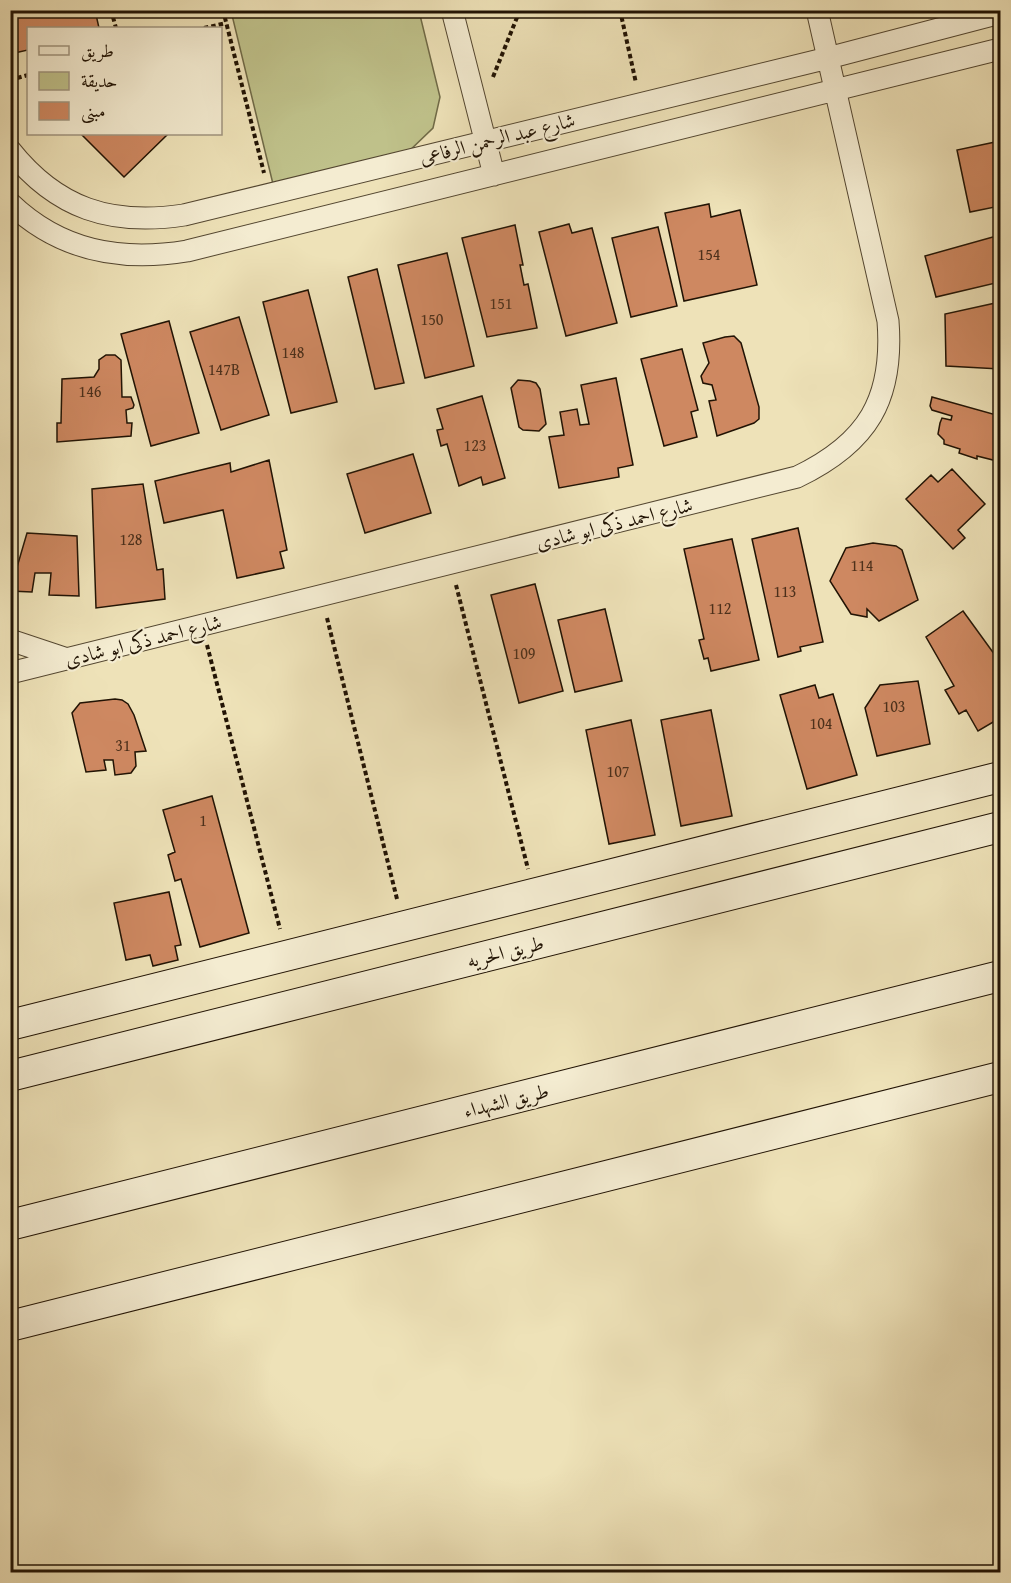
<svg xmlns="http://www.w3.org/2000/svg" width="1011" height="1583" font-family="'Gentium Book Plus',Amiri,serif">
	<style>
		.green { fill: #bfc18a; stroke: #706a47; stroke-width: 1.5 }
		.building { fill: #ce8861; stroke: #211304; stroke-width: 1.5 }
		.lines { fill: none; stroke-linecap: round; stroke-linejoin: round }
		.street-casing { stroke: #544731; stroke-width: 23 }
		.secondary-casing { stroke: #211304; stroke-width: 32 }
		.path { stroke: #211304; stroke-width: 4; stroke-dasharray: 4.5 3; stroke-linecap: butt }
		.street { stroke: #f4ecd1; stroke-width: 21 }
		.secondary { stroke: #f4ecd1; stroke-width: 30 }
		.labels { text-anchor: middle; dominant-baseline: central; stroke-width: 4.5; stroke-linejoin: round; paint-order: stroke }
		.number-label { font-size: 16px; fill: #4c301b }
		.street-label { font-size: 20px; fill: #211304; stroke: #f4ecd1 }
	</style>
	<rect width="100%" height="100%" fill="#eee2b8"/>
	<filter id="stains"><feTurbulence type="fractalNoise" baseFrequency=".00333" numOctaves="4"/><feColorMatrix values="0 0 0 0 .2 0 0 0 0 .09 0 0 0 0 .02 0 0 0 .5 -.17"/></filter>
	<radialGradient id="worn" r=".72"><stop offset=".6" stop-color="#630" stop-opacity="0"/><stop offset="1" stop-color="#630" stop-opacity=".3"/></radialGradient>
	<path class="green" d="M231 11H419L440 97 433 128 407 153 273 184Z"/>
	<path class="building" d="M10 10H95L99 28H28V50L10 54Z
		M81 134H168L124 177Z
		M1000 141V206L970 212 957 150Z
		M709 204 711 217 740 210 757 285 684 301 665 213Z
		M569 224 572 233 592 228 617 323 566 336 539 232Z
		M515 225 523 265H520L524 285 528 284 537 328 487 337 462 238Z
		M658 227 677 306 631 317 612 238Z
		M1000 235V282L936 297 925 256Z
		M447 253 474 366 425 378 398 265Z
		M377 269 404 383 375 389 348 277Z
		M308 290 337 402 291 413 263 302Z
		M1000 302V369L946 366 945 314Z
		M239 317 269 415 221 430 190 332Z
		M169 321 199 433 151 446 121 334Z
		M734 336 741 343 759 407V419L754 423 717 436 709 401 716 400 712 385 703 383 701 376 709 363 703 343 725 337Z
		M682 349 698 410 691 412 697 437 664 446 641 359Z
		M106 355H115L121 360 122 397H131L134 405 133 408 126 410 127 423H132L131 436 57 442V423H61L62 379 94 377 99 369V360Z
		M616 378 633 465 618 468 619 477 559 488 549 437 564 435 560 412 577 409 580 425 589 424 581 385Z
		M518 380 530 381 536 383 540 389 546 424 539 431 523 430 519 427 511 388Z
		M482 396 505 478 483 485 481 477 459 486 447 444 441 446 437 430 443 429 437 409Z
		M932 397 1000 416V452H999L997 461 977 456V459L959 453 960 449 944 444V440L938 434 940 423 942 418 951 420 952 416 932 410 930 406Z
		M413 454 431 513 365 533 347 474Z
		M269 460 287 550 280 552 284 568 237 578 223 510 164 523 155 481 230 463 231 472Z
		M952 469 985 504 958 530 965 538 953 549 906 499 931 475 938 482Z
		M143 484 157 570 163 569 165 599 96 608 92 489Z
		M798 528 823 642 800 647 801 651 778 657 752 539Z
		M27 533 77 536 79 596 49 595 51 573H35L32 592 10 591Z
		M732 539 759 660 711 671 708 658 704 659 699 640 704 639 684 549Z
		M873 543 896 546 902 550 918 600 879 621 867 609V617L851 614 830 581 846 548Z
		M535 584 563 691 519 703 491 595Z
		M605 609 622 681 575 692 558 620Z
		M963 611 1000 662V718L978 731 966 710 959 714 945 690 954 686 926 637Z
		M918 681 930 744 877 756 865 708 880 685Z
		M815 685 819 698 833 694 857 775 807 789 780 695Z
		M115 699 122 700 128 704 134 715 146 751 135 752 136 766 131 773 115 775 113 760H104L106 770 86 772 72 713 80 703Z
		M711 710 732 816 681 826 661 720Z
		M631 720 655 835 609 844 586 730Z
		M212 796 249 933 200 947 181 879 175 881 168 855 175 852 163 810Z
		M169 892 181 945 175 946 178 960 153 966 150 955 126 960 114 903Z"/>
	<g class="lines">
		<defs>
			<path id="street" d="M452 10 494 175
				M10 150C57 209 111 226 184 215L828 58 1000 13
				M10 203C60 251 120 262 187 251L1000 49
				M10 640 67 659
				M10 673 797 477C868 443 894 399 888 321L817 10"/>
			<path id="secondary" d="M10 1025 1000 777
				M10 1076 1000 827
				M10 1225 1000 976
				M10 1326 1000 1077"/>
		</defs>
		<use href="#street" class="street-casing"/>
		<use href="#secondary" class="secondary-casing"/>
		<path class="path" d="M111 10 116 28
			M223 10 264 173
			M620 10 636 83
			M204 28 226 23
			M493 77 520 10
			M10 80 28 75
			M456 585 528 869
			M327 618 397 899
			M207 645 280 929"/>
		<use href="#street" class="street"/>
		<use href="#secondary" class="secondary"/>
	</g>
	<g class="labels">
		<g class="number-label">
			<text x="709" y="254">154</text>
			<text x="501" y="303">151</text>
			<text x="432" y="319">150</text>
			<text x="293" y="352">148</text>
			<text x="224" y="369">147B</text>
			<text x="90" y="391">146</text>
			<text x="475" y="445">123</text>
			<text x="131" y="539">128</text>
			<text x="862" y="565">114</text>
			<text x="785" y="591">113</text>
			<text x="720" y="608">112</text>
			<text x="524" y="653">109</text>
			<text x="894" y="706">103</text>
			<text x="821" y="723">104</text>
			<text x="123" y="745">31</text>
			<text x="618" y="771">107</text>
			<text x="203" y="820">1</text>
		</g>
		<g class="street-label">
			<text transform="translate(497 138) rotate(-14)">شارع عبد الرحمن الرفاعى</text>
			<text transform="translate(614 523) rotate(-14)">شارع احمد ذكى ابو شادى</text>
			<text transform="translate(143 640) rotate(-14)">شارع احمد ذكى ابو شادى</text>
			<text transform="translate(505 951) rotate(-14)">طريق الحريه</text>
			<text transform="translate(506 1100) rotate(-14)">طريق الشهداء</text>
		</g>
	</g>
	<rect width="1011" height="1583" fill="none" stroke="#eee2b8" stroke-width="36"/>
	<rect x="12" y="12" width="987" height="1559" fill="none" stroke="#211304" stroke-width="3"/>
	<rect x="18" y="18" width="975" height="1547" fill="none" stroke="#211304" stroke-width="1.5"/>
	<rect x="27" y="27" width="195" height="108" fill="#f4ecd1" stroke="#a0957f" stroke-width="1.5"/>
	<rect x="39" y="46" width="30" height="9" fill="#f4ecd1" stroke="#a0957f" stroke-width="1.5"/>
	<text x="81" y="57" font-size="18" fill="#211304">طريق</text>
	<rect x="39" y="72" width="30" height="18" fill="#bfc18a" stroke="#a0957f" stroke-width="1.5"/>
	<text x="81" y="87" font-size="18" fill="#211304">حديقة</text>
	<rect x="39" y="102" width="30" height="18" fill="#ce8861" stroke="#a0957f" stroke-width="1.5"/>
	<text x="81" y="117" font-size="18" fill="#211304">مبنى</text>
	<rect width="100%" height="100%" filter="url(#stains)"/>
	<rect width="100%" height="100%" fill="url(#worn)"/>
</svg>
